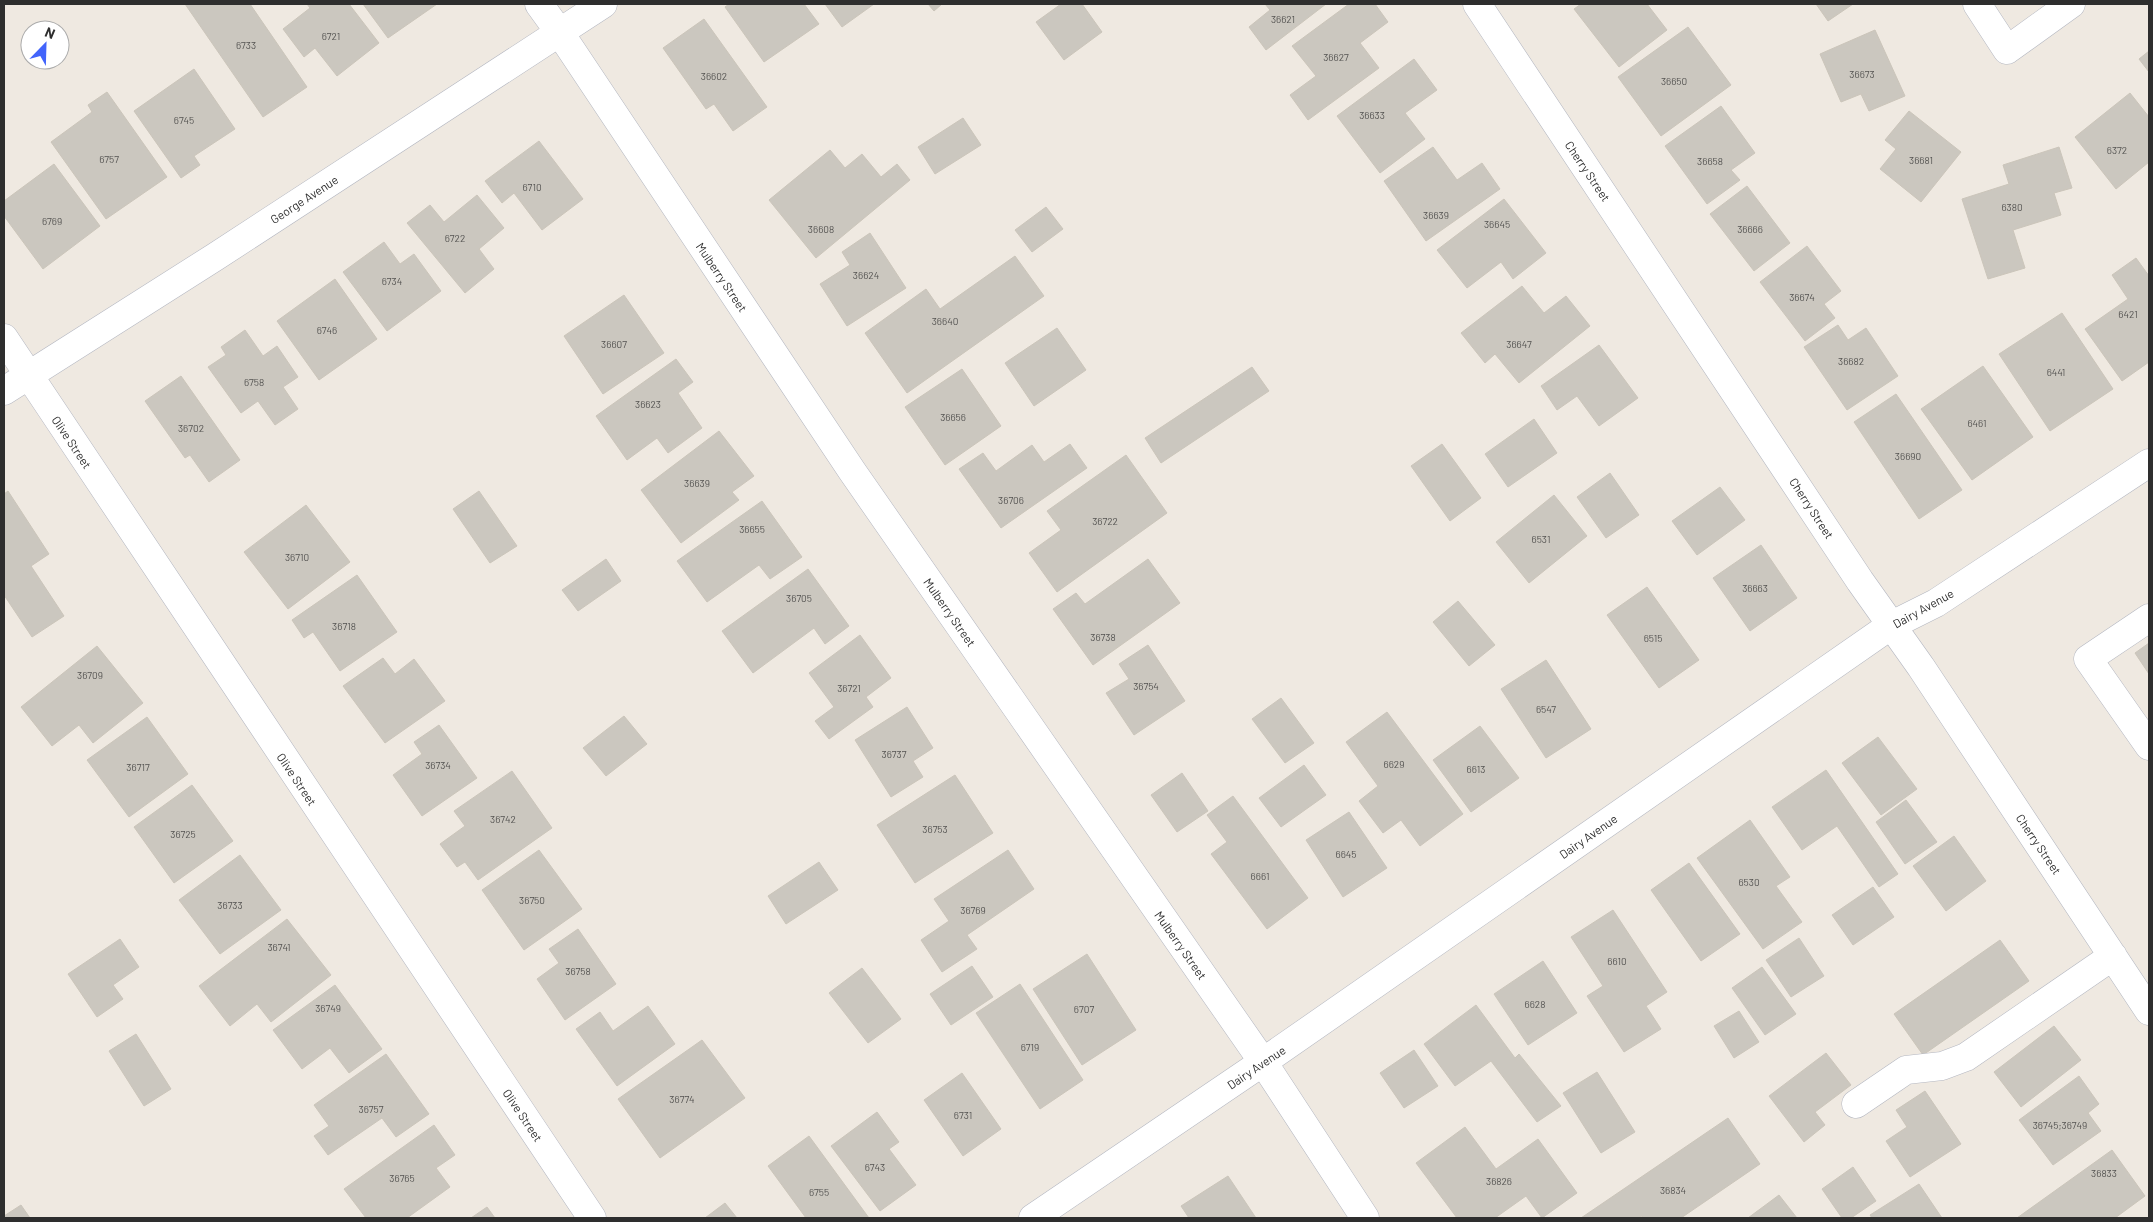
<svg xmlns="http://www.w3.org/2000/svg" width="2153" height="1222" font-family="Barlow,sans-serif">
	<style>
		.building { fill: #cbc7bf; stroke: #cbc5ba }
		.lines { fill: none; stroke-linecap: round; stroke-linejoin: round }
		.minor-casing { stroke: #b4b7c1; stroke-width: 29 }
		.minor { stroke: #fff; stroke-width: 28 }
		.labels { text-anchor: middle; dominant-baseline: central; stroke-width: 5; stroke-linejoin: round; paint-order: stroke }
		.number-label { font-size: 10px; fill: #555452 }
		.street-label { font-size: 12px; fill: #2e2e2e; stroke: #fff }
	</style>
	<rect width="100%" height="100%" fill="#efe9e1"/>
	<path class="building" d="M185 4H250L307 87 263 117Z
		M307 4H349L379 43 337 76 315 48 304 57 283 29 310 8Z
		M363 4H437L388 38Z
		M729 4H804L819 24 764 62 725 7Z
		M825 4H874L842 27Z
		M928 4H942L934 11Z
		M1061 4H1082L1102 32 1064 60 1036 22Z
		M1265 4H1326L1266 50 1249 27 1270 10Z
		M1349 4H1375L1388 22 1360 43 1379 68 1308 120 1290 95 1316 76 1292 46Z
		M1581 4H1647L1667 30 1619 67 1574 9Z
		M1816 4H1853L1828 21Z
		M704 19 767 107 733 131 714 104 706 109 663 48Z
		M1688 27 1731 85 1661 136 1618 77Z
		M1875 30 1905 96 1869 111 1861 94 1841 102 1820 54Z
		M2149 51V72L2139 59Z
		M1414 59 1437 90 1405 113 1425 139 1380 173 1337 116Z
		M194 69 235 129 194 156 200 165 181 178 134 111Z
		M107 92 167 177 106 219 51 142 92 112 88 105Z
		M2130 93 2149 117V162L2116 189 2075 137Z
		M1721 106 1755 153 1731 170 1740 180 1707 204 1665 146Z
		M1909 111 1961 152 1921 202 1880 169 1896 149 1885 140Z
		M963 118 981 145 935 174 918 147Z
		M539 141 583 199 542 230 514 193 502 203 485 181Z
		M1433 147 1457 180 1482 163 1500 189 1426 241 1384 181Z
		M2059 147 2072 188 2054 193 2061 215 2013 230 2025 268 1988 279 1962 199 2009 184 2003 165Z
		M830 150 845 168 862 154 881 177 897 164 910 180 816 258 769 200Z
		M54 164 100 226 43 269 4 216V201Z
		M1747 186 1790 243 1754 271 1710 214Z
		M477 195 504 228 479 249 494 269 465 293 407 223 430 205 444 222Z
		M1504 199 1546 253 1513 279 1501 262 1467 288 1437 250Z
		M1046 207 1063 229 1032 252 1015 230Z
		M870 233 906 288 847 326 820 284 850 265 842 252Z
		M384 242 400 264 414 254 441 291 387 331 343 272Z
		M1807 246 1841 291 1824 304 1835 318 1805 341 1760 282Z
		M1015 256 1044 296 907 393 865 333 926 289 940 309Z
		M2136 258 2149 276V362L2122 381 2085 329 2128 299 2112 275Z
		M335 279 377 339 319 380 277 321Z
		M1522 286 1544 313 1566 296 1590 326 1519 383 1495 354 1485 363 1461 333Z
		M624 295 664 353 603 394 564 336Z
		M2062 313 2113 389 2050 431 1999 354Z
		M1838 325 1848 340 1866 328 1898 376 1847 410 1804 347Z
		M1057 328 1086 370 1034 406 1005 363Z
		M245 330 263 356 277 346 298 377 283 387 298 409 275 425 258 401 241 413 208 367 226 355 221 347Z
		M1599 345 1638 398 1599 426 1577 396 1557 410 1541 386Z
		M676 359 693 382 678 393 702 428 668 453 657 438 627 460 596 416Z
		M1983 366 2033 437 1972 480 1921 409Z
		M1252 367 1269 391 1161 463 1145 438Z
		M962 369 1001 426 945 465 905 407Z
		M181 376 240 460 209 482 190 455 185 458 145 401Z
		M1896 394 1962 490 1919 519 1854 422Z
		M1534 419 1557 453 1508 487 1485 454Z
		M719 431 754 476 732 492 739 500 681 543 641 490Z
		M1070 444 1087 468 1001 528 959 469 983 453 996 471 1032 445 1044 462Z
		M1442 444 1481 498 1450 521 1411 466Z
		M1126 455 1167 513 1057 592 1029 553 1061 530 1047 511Z
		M1610 473 1639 515 1606 538 1577 497Z
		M1720 487 1745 520 1697 555 1672 521Z
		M8 491 49 554 31 566 64 616 32 637 4 595V494Z
		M479 491 517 546 490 563 453 509Z
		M1554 495 1587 536 1529 583 1496 542Z
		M762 501 802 557 770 579 759 565 707 602 677 561Z
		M306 505 350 562 288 609 244 552Z
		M1761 545 1797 598 1750 631 1713 578Z
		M606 559 621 581 578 611 562 590Z
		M1148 559 1180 603 1093 665 1053 609 1076 593 1085 604Z
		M808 569 849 626 825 644 814 628 753 673 722 631Z
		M357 575 397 632 340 671 313 632 304 638 292 620Z
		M1647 587 1699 660 1659 688 1607 615Z
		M1458 601 1495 645 1469 666 1433 622Z
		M860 635 891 678 866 697 873 707 829 739 815 721 834 707 809 673Z
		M2149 643V674L2135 653Z
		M1148 645 1185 701 1134 735 1106 693 1129 679 1119 664Z
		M97 646 143 703 93 743 79 725 52 746 21 707Z
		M383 658 395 674 414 659 445 701 385 743 343 686Z
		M1546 660 1591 729 1546 758 1501 689Z
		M1281 698 1314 743 1285 763 1252 719Z
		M907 707 933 748 913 761 923 777 891 797 855 740Z
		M1387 712 1463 814 1420 846 1401 820 1383 833 1359 801 1378 786 1346 742Z
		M624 716 647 744 606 776 583 748Z
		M147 717 188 774 129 817 87 760Z
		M439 725 477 778 422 816 393 775 422 754 414 742Z
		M1480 726 1519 778 1471 812 1433 760Z
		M1878 737 1917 789 1881 815 1842 763Z
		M1304 765 1326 795 1281 827 1259 798Z
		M1826 770 1898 874 1879 887 1837 826 1802 850 1772 807Z
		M512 771 552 828 478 880 465 862 457 867 440 844 465 826 454 811Z
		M1182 773 1208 811 1177 832 1151 795Z
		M955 775 993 833 915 883 877 825Z
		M192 785 233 841 174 883 134 827Z
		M1233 796 1308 898 1267 929 1211 854 1227 842 1207 815Z
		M1906 800 1937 842 1905 864 1876 822Z
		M1349 812 1387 868 1343 897 1306 840Z
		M1750 820 1790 877 1776 886 1802 922 1763 949 1697 858Z
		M1954 836 1986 881 1946 911 1913 866Z
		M539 850 582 909 524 950 482 890Z
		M1008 850 1034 889 967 935 977 949 942 972 921 940 949 921 934 899Z
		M240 855 281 910 220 954 179 900Z
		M819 862 838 890 786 924 768 896Z
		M1689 863 1740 934 1701 961 1651 890Z
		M1873 887 1894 917 1853 945 1832 915Z
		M1613 910 1667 992 1646 1006 1661 1029 1624 1052 1587 996 1603 986 1571 937Z
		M287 919 331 975 271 1022 257 1004 230 1026 199 986Z
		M578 929 616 984 565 1020 537 979 559 963 549 949Z
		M1799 938 1824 976 1791 997 1766 960Z
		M120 939 139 967 113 985 123 999 97 1017 68 974Z
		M2000 940 2029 981 1923 1055 1894 1014Z
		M1087 954 1136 1030 1082 1065 1033 989Z
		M1543 961 1577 1013 1528 1045 1494 994Z
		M972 966 993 997 951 1025 930 994Z
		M1762 967 1796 1014 1765 1035 1732 988Z
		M862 968 901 1019 868 1043 829 993Z
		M1020 984 1083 1080 1040 1109 976 1013Z
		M335 985 382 1049 349 1073 330 1048 302 1069 273 1030Z
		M1476 1005 1515 1058 1519 1054 1561 1106 1537 1122 1491 1061 1455 1086 1424 1044Z
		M648 1006 675 1044 617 1086 576 1029 600 1012 613 1031Z
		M1739 1011 1759 1042 1734 1058 1714 1026Z
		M2054 1026 2081 1060 2021 1107 1994 1072Z
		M136 1034 171 1089 144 1106 109 1051Z
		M702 1040 745 1098 660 1158 618 1099Z
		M1414 1050 1438 1086 1404 1108 1380 1073Z
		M1826 1053 1851 1085 1815 1112 1825 1125 1804 1142 1769 1096Z
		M386 1054 429 1114 396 1137 382 1118 328 1155 314 1136 329 1126 314 1105Z
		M1597 1072 1635 1132 1601 1153 1563 1093Z
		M962 1073 1001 1129 963 1156 924 1100Z
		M2079 1076 2099 1104 2088 1113 2101 1131 2053 1165 2019 1120Z
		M1925 1091 1961 1144 1910 1177 1886 1141 1907 1127 1896 1110Z
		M877 1112 899 1142 889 1149 916 1185 880 1211 831 1146Z
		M1728 1118 1760 1164 1681 1218H1644L1642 1216 1638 1218H1581Z
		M434 1125 455 1155 436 1168 450 1187 407 1218H366L344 1189Z
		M1465 1127 1496 1169 1538 1139 1577 1193 1542 1218 1526 1196 1495 1218H1457L1416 1163Z
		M809 1136 869 1218H806L768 1166Z
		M2112 1150 2145 1196 2115 1218H2017Z
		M1853 1167 1876 1201 1851 1218H1842L1822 1189Z
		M1228 1176 1256 1218H1189L1181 1206Z
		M1919 1184 1942 1218H1872L1870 1215Z
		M1779 1195 1797 1218H1748Z
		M725 1203 737 1218H705Z
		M21 1205 30 1218H4V1216Z
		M487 1207 495 1218H471Z"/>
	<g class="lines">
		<defs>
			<path id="minor" d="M539 4 560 33 852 471 1263 1062 1365 1218
				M1477 4 1860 581 1921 667 2149 1011
				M1977 4 2007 50 2071 4
				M4 338 592 1218
				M4 391 215 257 603 4
				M2149 618 2088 659 2149 746
				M1856 1104 1906 1070 1942 1066 1966 1057 2113 956
				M1033 1218 1263 1062 1890 626 1936 603 2149 463"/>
		</defs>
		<use href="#minor" class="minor-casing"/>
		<use href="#minor" class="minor"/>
	</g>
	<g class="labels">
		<g class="number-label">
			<text x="1283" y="19">36621</text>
			<text x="331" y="36">6721</text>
			<text x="246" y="45">6733</text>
			<text x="1336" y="57">36627</text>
			<text x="1862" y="74">36673</text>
			<text x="714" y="76">36602</text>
			<text x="1674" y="81">36650</text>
			<text x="1372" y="115">36633</text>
			<text x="184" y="120">6745</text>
			<text x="2117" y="150">6372</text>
			<text x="109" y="159">6757</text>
			<text x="1921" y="160">36681</text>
			<text x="1710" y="161">36658</text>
			<text x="532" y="187">6710</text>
			<text x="2012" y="207">6380</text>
			<text x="1436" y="215">36639</text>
			<text x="52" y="221">6769</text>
			<text x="1497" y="224">36645</text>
			<text x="821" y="229">36608</text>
			<text x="1750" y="229">36666</text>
			<text x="455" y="238">6722</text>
			<text x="866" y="275">36624</text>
			<text x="392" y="281">6734</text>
			<text x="1802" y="297">36674</text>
			<text x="2128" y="314">6421</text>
			<text x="945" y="321">36640</text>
			<text x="327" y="330">6746</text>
			<text x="614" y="344">36607</text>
			<text x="1519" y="344">36647</text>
			<text x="1851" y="361">36682</text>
			<text x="2056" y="372">6441</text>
			<text x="254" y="382">6758</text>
			<text x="648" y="404">36623</text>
			<text x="953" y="417">36656</text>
			<text x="1977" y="423">6461</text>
			<text x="191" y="428">36702</text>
			<text x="1908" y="456">36690</text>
			<text x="697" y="483">36639</text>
			<text x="1011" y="500">36706</text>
			<text x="1105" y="521">36722</text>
			<text x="752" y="529">36655</text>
			<text x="1541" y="539">6531</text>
			<text x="297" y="557">36710</text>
			<text x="1755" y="588">36663</text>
			<text x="799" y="598">36705</text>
			<text x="344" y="626">36718</text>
			<text x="1103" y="637">36738</text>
			<text x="1653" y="638">6515</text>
			<text x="90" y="675">36709</text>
			<text x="1146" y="686">36754</text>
			<text x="849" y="688">36721</text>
			<text x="1546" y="709">6547</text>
			<text x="894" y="754">36737</text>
			<text x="1394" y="764">6629</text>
			<text x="438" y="765">36734</text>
			<text x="138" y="767">36717</text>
			<text x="1476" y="769">6613</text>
			<text x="503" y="819">36742</text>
			<text x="935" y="829">36753</text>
			<text x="183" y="834">36725</text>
			<text x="1346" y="854">6645</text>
			<text x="1260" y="876">6661</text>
			<text x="1749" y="882">6530</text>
			<text x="532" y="900">36750</text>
			<text x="230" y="905">36733</text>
			<text x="973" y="910">36769</text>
			<text x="279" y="947">36741</text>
			<text x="1617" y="961">6610</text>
			<text x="578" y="971">36758</text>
			<text x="1535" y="1004">6628</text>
			<text x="328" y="1008">36749</text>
			<text x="1084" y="1009">6707</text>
			<text x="1030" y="1047">6719</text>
			<text x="682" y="1099">36774</text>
			<text x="371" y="1109">36757</text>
			<text x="963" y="1115">6731</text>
			<text x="2060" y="1125">36745;36749</text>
			<text x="875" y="1167">6743</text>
			<text x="2104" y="1173">36833</text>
			<text x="402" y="1178">36765</text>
			<text x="1499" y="1181">36826</text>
			<text x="1673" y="1190">36834</text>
			<text x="819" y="1192">6755</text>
		</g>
		<g class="street-label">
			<text transform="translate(1588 171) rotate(56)">Cherry Street</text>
			<text transform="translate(304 199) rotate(-33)">George Avenue</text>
			<text transform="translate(722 277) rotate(56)">Mulberry Street</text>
			<text transform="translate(72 442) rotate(56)">Olive Street</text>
			<text transform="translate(1812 508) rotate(57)">Cherry Street</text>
			<text transform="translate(1923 608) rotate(-29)">Dairy Avenue</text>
			<text transform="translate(950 612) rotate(55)">Mulberry Street</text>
			<text transform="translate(297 779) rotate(56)">Olive Street</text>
			<text transform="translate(1588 836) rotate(-35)">Dairy Avenue</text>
			<text transform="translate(2039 844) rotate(56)">Cherry Street</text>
			<text transform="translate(1181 945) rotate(55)">Mulberry Street</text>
			<text transform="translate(1256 1067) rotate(-34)">Dairy Avenue</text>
			<text transform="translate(523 1115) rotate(56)">Olive Street</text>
		</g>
	</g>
	<rect width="2153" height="1222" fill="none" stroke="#2e2e2e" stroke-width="10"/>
	<g transform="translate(45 45) rotate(23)"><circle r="24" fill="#ffffff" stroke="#ababab"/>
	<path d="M0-4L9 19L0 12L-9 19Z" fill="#4264fb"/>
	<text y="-8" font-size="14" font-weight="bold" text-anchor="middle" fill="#2e2e2e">N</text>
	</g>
</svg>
